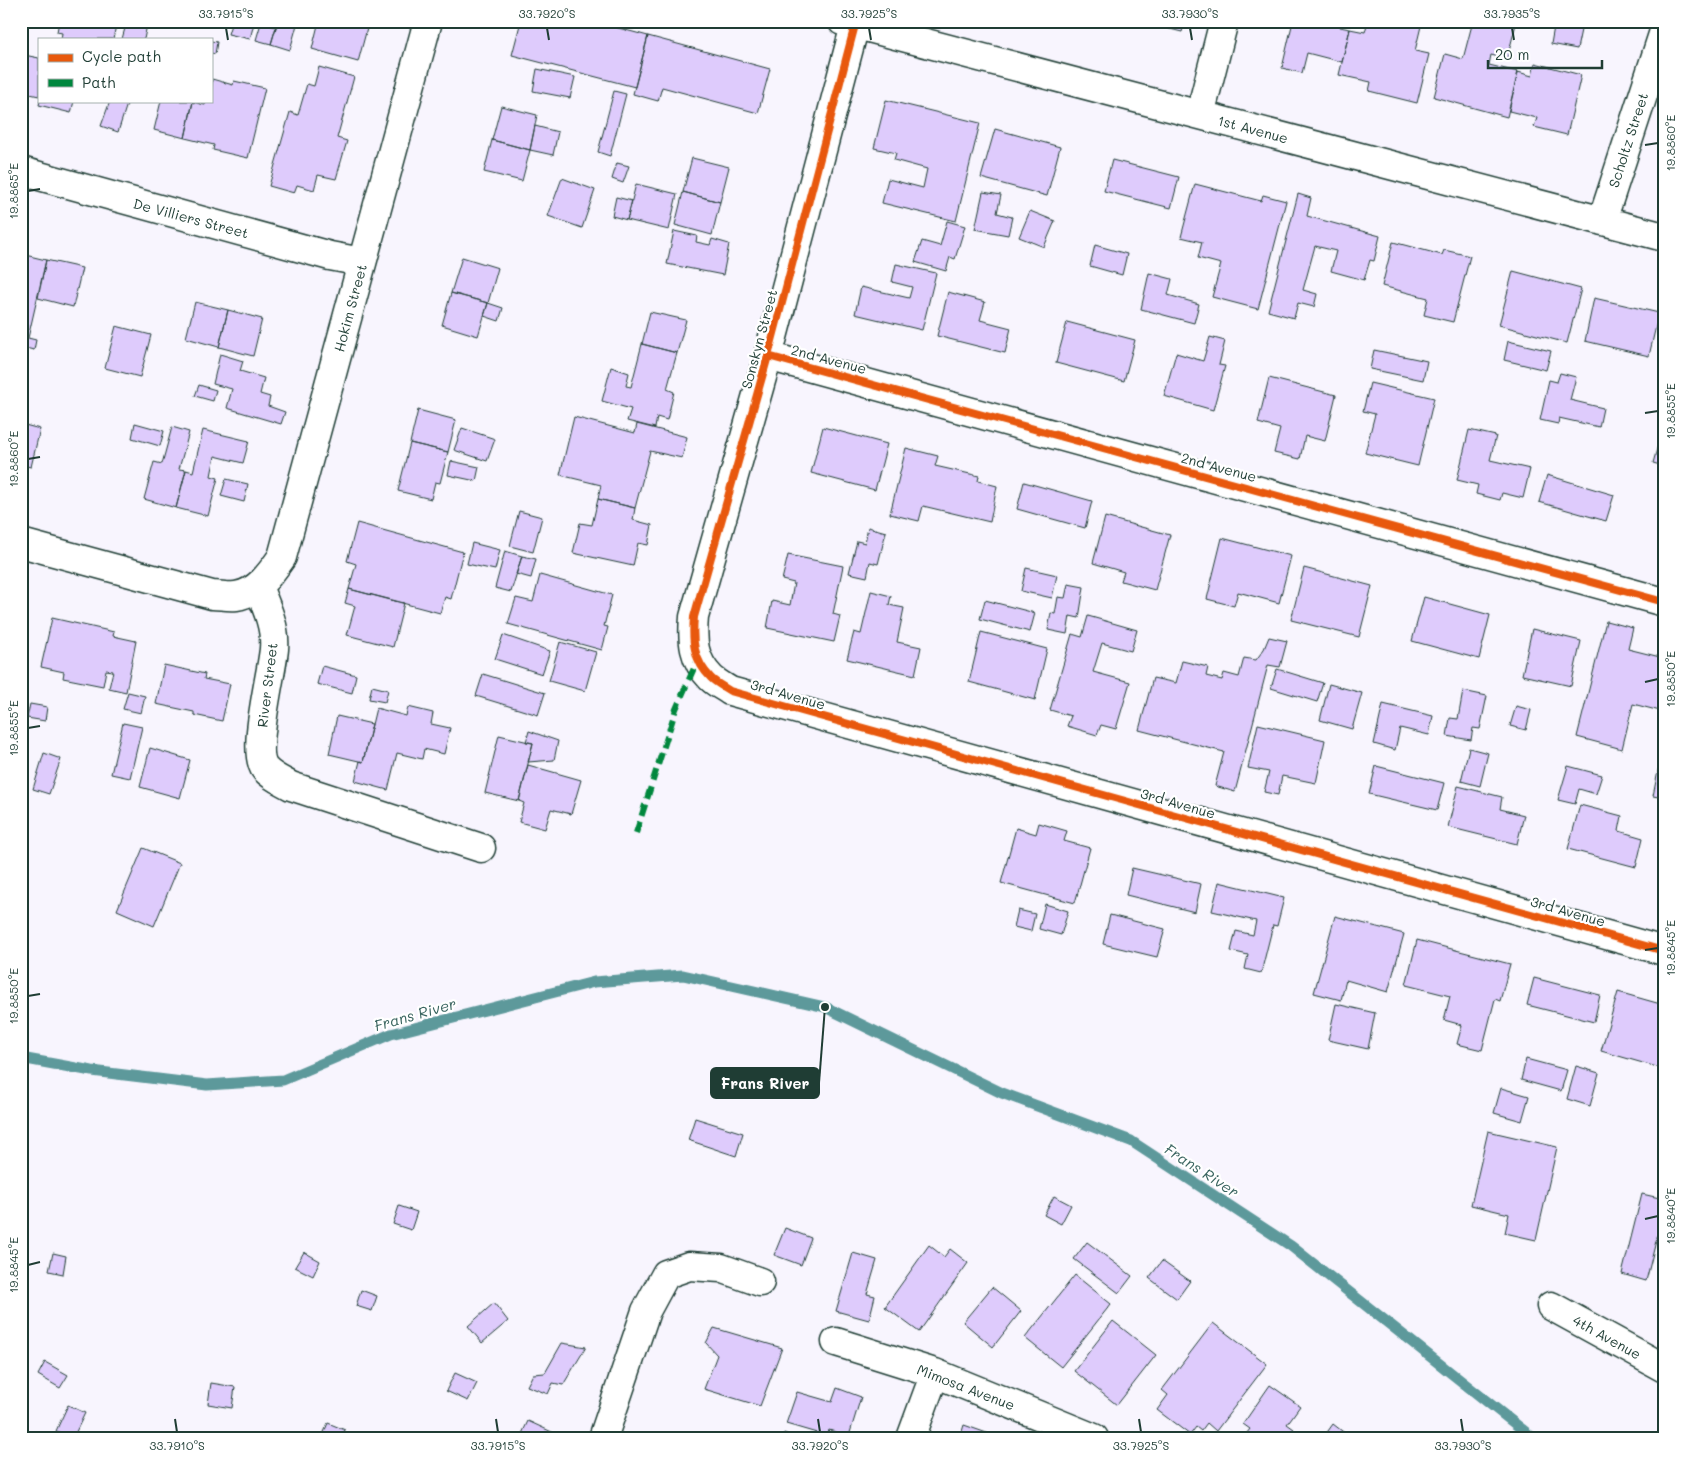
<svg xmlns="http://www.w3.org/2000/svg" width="1685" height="1459" font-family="Mali,sans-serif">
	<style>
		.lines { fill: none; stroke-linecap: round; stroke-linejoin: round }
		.stream { stroke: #5d999b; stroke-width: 11 }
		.building { fill: #decbfc; stroke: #1f3d34 }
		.minor-casing { stroke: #1f3d34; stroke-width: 31 }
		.minor { stroke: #fff; stroke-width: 28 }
		.quiet { stroke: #00873e; stroke-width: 6; stroke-dasharray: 12 6; stroke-linecap: butt }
		.cycleway-casing { stroke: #fff; stroke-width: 11 }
		.cycleway { stroke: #e8590c; stroke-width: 8 }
		.ticks { fill: none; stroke: #1f3d34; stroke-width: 2 }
		.labels { text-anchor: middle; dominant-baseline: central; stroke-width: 4.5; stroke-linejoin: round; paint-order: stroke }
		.street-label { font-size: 14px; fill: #1f3d34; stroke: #fff }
		.water-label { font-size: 15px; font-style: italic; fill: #39645f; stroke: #fff }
		.leader { fill: none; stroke: #1f3d34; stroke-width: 2 }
		.callout-dot { fill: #1f3d34; stroke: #fff; stroke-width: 2 }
		.callout { fill: #1f3d34; stroke: #1f3d34; stroke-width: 2 }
		.callout-label { font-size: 15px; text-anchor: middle; font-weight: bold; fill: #fff }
		.neatline { fill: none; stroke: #1f3d34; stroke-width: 2 }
		.ticks-label { font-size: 12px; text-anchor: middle; fill: #1f3d34 }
	</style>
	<rect width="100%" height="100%" fill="#f8f5fe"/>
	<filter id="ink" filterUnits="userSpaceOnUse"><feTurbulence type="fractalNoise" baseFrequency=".02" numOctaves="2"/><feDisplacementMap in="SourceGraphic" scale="10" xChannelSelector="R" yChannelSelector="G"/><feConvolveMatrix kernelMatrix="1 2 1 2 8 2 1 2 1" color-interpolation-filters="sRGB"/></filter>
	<g filter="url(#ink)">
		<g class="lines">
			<path class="stream" d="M21 1058 92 1071 207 1085 283 1080 391 1034 594 982 683 975 825 1007 1002 1093 1131 1141 1291 1246 1533 1438"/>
		</g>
		<path class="building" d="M59 21H117L113 39H61L62 33 57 32Z
			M127 21 147 25 144 39H122Z
			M232 21 254 23 250 39 228 34Z
			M278 21H298L290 50 271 44Z
			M319 21H369L358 62 312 49Z
			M521 21H575L586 24V21H592L648 36 635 87 512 55Z
			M1154 21H1185L1182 32 1154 25Z
			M1293 21H1341L1340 27 1350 29 1342 62 1307 53 1302 73 1282 68Z
			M1368 21H1403L1421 26 1415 51 1429 54 1417 103 1369 91 1371 82 1339 75 1350 29 1365 32Z
			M1473 21H1505L1516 24 1507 59 1491 55 1489 65 1518 72 1507 117 1434 97 1445 54 1463 59Z
			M1555 21 1582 25 1577 49 1551 44Z
			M261 23 276 27 271 44 256 40Z
			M648 36 770 69 758 113 662 87 658 101 633 94Z
			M211 41 217 42 215 54 211 53Z
			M24 55 39 58V96L21 92V65Z
			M1535 63 1581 75 1567 135 1534 127 1537 118 1509 111 1518 72 1532 76Z
			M319 67 354 77 337 138 347 141 336 179 318 175 314 190 297 185 294 193 269 186 290 112 298 115 307 84 314 86Z
			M537 69 575 77 570 98 533 91Z
			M212 79 233 85 234 81 265 88 248 158 213 150 214 145 185 138 193 102 205 105 206 101H211Z
			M614 91 626 94 610 156 598 152Z
			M886 100 980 123 956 221 882 203 888 179 923 188 927 169 894 160 896 153 874 148Z
			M40 101H74L71 113 39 105Z
			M110 101H128L118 132 101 126Z
			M161 101H193L185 138 154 130Z
			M501 106 537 115 530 150 492 140Z
			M535 126 558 132 553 155 530 150Z
			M995 129 1060 147 1047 196 981 178Z
			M492 140 530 150 522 181 484 172Z
			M692 158 729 167 720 202 683 192Z
			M1112 160 1179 177 1171 208 1104 191Z
			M617 163 629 166 623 183 612 179Z
			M562 178 595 190 582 228 548 216Z
			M636 184 677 194 669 230 627 220Z
			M1195 184 1261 201 1263 195 1286 201 1258 309 1212 297 1221 264 1198 258 1202 242 1181 237Z
			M683 192 720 202 712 235 675 225Z
			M983 192 1001 195 997 213 1012 217 1008 235 975 229Z
			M1298 194 1311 198 1307 216 1380 236 1374 261 1370 260 1364 280 1331 271 1336 251 1315 246 1303 290 1317 294 1314 307 1298 303 1294 318 1268 311Z
			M616 197 632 201 627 220 612 216Z
			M1030 211 1055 221 1044 247 1019 237Z
			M947 221 965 226 955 259 950 257 946 271 915 262 922 241 940 246Z
			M674 231 697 236 696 242 710 245 712 239 729 244 723 275 667 264Z
			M1393 242 1442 255 1444 250 1470 256 1453 322 1424 315 1428 298 1382 286Z
			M1095 245 1127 254 1122 275 1090 266Z
			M21 254 46 260 28 338 36 340 34 350 21 347Z
			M462 257 498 268 488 303 451 293Z
			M46 260 82 268 73 307 38 298Z
			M896 264 936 273 922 330 855 314 861 287 909 298 912 287 892 282Z
			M1513 271 1581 289 1567 343 1499 325Z
			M1149 273 1172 279 1168 295 1199 304 1194 323 1141 309Z
			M948 292 985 302 980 320 1011 328 1005 353 937 336Z
			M451 293 488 303 478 336 442 325Z
			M1594 298 1659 313 1649 356 1585 341Z
			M195 302 228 310 219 347 186 338Z
			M488 303 503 308 499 321 484 316Z
			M228 310 262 319 253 356 219 347Z
			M650 312 686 320 677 353 642 344Z
			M1067 322 1135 340 1124 381 1056 363Z
			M116 326 151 335 140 377 105 368Z
			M1210 337 1225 341 1219 365 1225 366 1213 410 1164 396 1176 353 1203 361Z
			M1508 341 1551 351 1546 370 1504 360Z
			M642 344 677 353 667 389 674 392 667 420 657 417 655 428 627 421 631 409 602 401 611 367 629 373 626 386 631 387Z
			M1374 350 1427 361 1423 380 1370 369Z
			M220 354 243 361 240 371 264 378 260 394 270 397 268 406 285 412 281 424 227 408 232 389 213 384Z
			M1560 373 1576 377 1570 400 1603 408 1599 427 1559 418 1558 424 1540 420 1549 380 1557 382Z
			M1269 378 1336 395 1325 441 1305 436 1300 459 1274 453 1280 429 1258 423Z
			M1370 383 1434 398 1418 466 1365 453 1375 414 1363 411Z
			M199 385 216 390 213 401 195 396Z
			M418 410 456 420 448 452 410 443Z
			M574 417 635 433 637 424 687 437 682 458 650 451 635 508 598 499 601 485 560 475Z
			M135 423 164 431 160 446 132 438Z
			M21 424 40 429 31 467 21 465Z
			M172 427 189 432 179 469 186 470 176 508 144 499 154 462 162 464Z
			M823 427 887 444 875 490 811 473Z
			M1663 427 1664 428V466L1653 463Z
			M462 428 495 439 487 461 454 450Z
			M203 430 249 441 243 463 215 456 211 476 218 478 208 516 176 508 186 470 193 472Z
			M1469 430 1496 436 1490 460 1530 469 1523 498 1502 493 1500 500 1476 494 1478 485 1457 480Z
			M410 443 448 452 440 483 435 482 431 499 398 491Z
			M906 448 938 456 935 466 979 476 978 481 997 486 990 522 923 506 919 521 890 514Z
			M451 461 479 467 476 481 448 475Z
			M1547 475 1614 495 1606 521 1539 502Z
			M226 479 248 484 244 502 221 496Z
			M1024 482 1092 501 1085 528 1017 509Z
			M598 499 635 508 633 520 652 525 648 545 638 543 633 566 573 553 580 523 592 525Z
			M519 511 542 517 533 552 510 546Z
			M1105 517 1170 535 1155 590 1121 581 1124 572 1093 563Z
			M357 523 463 552 451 599 445 597 440 613 349 589 356 564 347 561Z
			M868 527 886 532 878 564 870 562 867 577 849 573 857 541 865 543Z
			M1222 538 1291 556 1279 603 1238 592 1234 606 1207 599Z
			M472 543 500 550 495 570 467 564Z
			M505 551 522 556 511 592 495 588Z
			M788 555 843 566 833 614 840 616 834 642 767 628 772 601 790 605 794 583 782 580Z
			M522 556 536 559 531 578 516 574Z
			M1026 568 1057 575 1052 598 1021 591Z
			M1304 568 1372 586 1359 637 1291 620Z
			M540 575 612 595 604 626 608 627 602 650 508 624 516 598 533 602Z
			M1068 584 1084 587 1079 618 1070 616 1067 634 1048 630 1051 613 1055 614 1058 597 1065 598Z
			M349 589 404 603 393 647 347 635 355 606 345 603Z
			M871 591 891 596 889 605 904 608 897 642 921 647 915 675 847 659 854 632 861 634Z
			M1424 597 1490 615 1479 659 1412 641Z
			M985 600 1035 613 1030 632 980 619Z
			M1088 616 1137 630 1131 651 1102 643 1093 672 1130 682 1116 729 1101 725 1097 735 1067 726 1071 716 1050 710 1072 634 1082 637Z
			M52 618 114 632 113 636 136 641 126 692 109 688 113 671 106 670 103 686 63 678 64 672 41 667Z
			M1606 621 1633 628 1628 649 1664 658V712L1633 704 1622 749 1577 737Z
			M1532 629 1581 641 1571 686 1522 675Z
			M981 632 1047 649 1035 700 969 682Z
			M503 635 550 651 542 674 495 659Z
			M1269 637 1287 641 1280 667 1268 665 1235 792 1215 786 1224 752 1139 730 1153 678 1176 683 1182 661 1208 667 1206 676 1222 680 1224 673 1239 677 1244 658 1256 660 1264 649Z
			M560 642 596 652 585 691 549 681Z
			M164 665 205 674 204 679 230 684 222 721 194 715V712L156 704Z
			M322 666 356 675 352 693 317 684Z
			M1277 669 1323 683 1317 702 1271 688Z
			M483 674 545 693 538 715 476 696Z
			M1329 684 1362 693 1352 729 1320 720Z
			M372 686 388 690 385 702 369 699Z
			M1463 691 1487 696 1480 729 1473 728 1471 740 1447 736 1450 718 1458 719Z
			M128 692 145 696 141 713 123 709Z
			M30 704 47 707 45 721 27 718Z
			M1383 704 1433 716 1429 735 1400 728 1395 750 1374 744Z
			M1516 706 1531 710 1526 730 1510 726Z
			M408 707 433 713 431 724 450 728 444 754 424 749 422 759 397 753 388 790 355 781 360 761 363 762 376 708 406 716Z
			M337 716 372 724 363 762 329 754Z
			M123 723 142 727 130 778 111 774Z
			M1258 724 1325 740 1316 783 1282 776 1278 795 1264 792 1269 772 1248 768Z
			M529 731 558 741 554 760 528 762 533 743 526 742Z
			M499 735 533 743 519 801 485 793Z
			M1663 746H1664V798L1653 796Z
			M150 748 190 760 180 798 140 787Z
			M1469 748 1488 753 1480 786 1461 781Z
			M44 753 61 759 49 794 33 789Z
			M528 765 581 780 571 814 551 809 545 829 519 822 524 803 519 801Z
			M1376 766 1444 783 1437 810 1369 794Z
			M1568 766 1602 775 1596 794 1579 789 1575 804 1558 800Z
			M1458 786 1502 797 1500 809 1524 815 1517 844 1448 827Z
			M21 799 28 802 21 815Z
			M1580 805 1622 816 1619 831 1643 838 1636 867 1568 849Z
			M1039 823 1067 831 1064 841 1090 848 1075 903 1001 883 1016 828 1036 834Z
			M143 848 180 863 154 926 117 910Z
			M1132 868 1201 884 1195 912 1126 895Z
			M1219 882 1284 898 1277 926 1273 925 1261 973 1245 969 1248 955 1231 951 1236 931 1253 935 1256 921 1212 911Z
			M1045 904 1068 911 1061 935 1039 929Z
			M1018 910 1035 914 1031 931 1014 927Z
			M1110 915 1165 929 1157 957 1103 944Z
			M1335 916 1404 934 1388 992 1346 980 1341 1000 1314 993Z
			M1417 940 1510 964 1500 1001 1495 999 1482 1050 1457 1044 1462 1025 1444 1020 1450 996 1406 985Z
			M1534 978 1600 995 1594 1022 1527 1005Z
			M1618 992 1664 1005V1069L1601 1051Z
			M1336 1004 1375 1013 1368 1049 1328 1040Z
			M1526 1059 1567 1070 1561 1091 1521 1080Z
			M1576 1066 1599 1073 1590 1106 1567 1099Z
			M1501 1088 1529 1096 1522 1121 1494 1113Z
			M695 1118 743 1133 736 1156 688 1140Z
			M1488 1131 1557 1147 1536 1240 1505 1233 1509 1214 1471 1205Z
			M1642 1194 1664 1199V1226L1660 1225 1646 1281 1622 1274Z
			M1054 1196 1071 1205 1061 1224 1044 1215Z
			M399 1206 417 1212 411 1230 393 1224Z
			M785 1228 811 1238 801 1265 774 1255Z
			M1087 1242 1132 1276 1119 1293 1074 1259Z
			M929 1245 944 1257 950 1249 968 1263 919 1332 885 1307Z
			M304 1252 320 1261 313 1276 295 1267Z
			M53 1253 66 1256 63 1274 49 1271Z
			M853 1253 877 1260 867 1294 875 1296 869 1320 836 1311Z
			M1162 1261 1190 1281 1177 1299 1149 1278Z
			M1075 1275 1111 1304 1061 1367 1025 1338Z
			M992 1287 1021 1311 993 1347 963 1322Z
			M361 1290 377 1296 372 1311 356 1306Z
			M494 1303 508 1321 482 1343 468 1326Z
			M1113 1321 1156 1355 1117 1405 1074 1371Z
			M1213 1323 1267 1364 1216 1431 1207 1423 1201 1431 1196 1427 1190 1435 1157 1410 1168 1395 1162 1390Z
			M714 1328 782 1348 760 1406 704 1389 717 1355 706 1343Z
			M562 1343 586 1347 563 1385 553 1383 548 1394 527 1386 533 1374 545 1373Z
			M45 1362 68 1375 60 1388 38 1375Z
			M455 1373 477 1383 468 1401 446 1391Z
			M211 1383 235 1387 232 1408 208 1404Z
			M1270 1385 1300 1406 1287 1424 1294 1429 1288 1438H1243L1250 1429 1243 1424Z
			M837 1388 861 1397 849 1436 829 1430 827 1436 786 1424 797 1392 832 1402Z
			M68 1405 85 1413 73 1438 56 1431Z
			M528 1421 554 1433 552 1438H520Z
			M328 1423 345 1430 342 1438 322 1437Z
			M1333 1424 1351 1438H1323Z
			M964 1425 1001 1438H960Z
			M784 1433 796 1438H782Z"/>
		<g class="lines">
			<defs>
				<path id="minor" d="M842 21 1664 237
					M855 25 768 356 694 617C692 640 693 660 711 678 716 683 724 687 730 691L1664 951
					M1200 115 1224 21
					M21 171 330 256 362 262
					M1602 221 1664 31
					M768 356 1664 602
					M21 543 212 595C220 595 228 597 236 596 257 593 271 573 282 557L428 21
					M258 587C266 606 276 627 274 649 272 673 251 752 265 769 272 777 282 781 291 786L481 848
					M1551 1306 1664 1368
					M836 1342 935 1373 1094 1438
					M603 1438 646 1311 666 1274 689 1266 721 1268 760 1282
					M911 1438 935 1373"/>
			</defs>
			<use href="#minor" class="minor-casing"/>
			<use href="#minor" class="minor"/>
			<path class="quiet" d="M636 833 676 709 698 659"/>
			<defs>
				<path id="cycleway" d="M855 25 768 356 694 617C692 640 693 660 711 678 716 683 724 687 730 691L1664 951
					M768 356 1664 602"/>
			</defs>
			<use href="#cycleway" class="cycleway-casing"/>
			<use href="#cycleway" class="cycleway"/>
		</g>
	</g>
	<path class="ticks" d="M226 28 228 40M547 28 549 40M869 28 871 40M1190 28 1192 40M1512 28 1514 40M1645 145 1658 143M28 191 40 189M1645 413 1658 411M28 459 40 457M1645 682 1658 679M28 728 40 726M1645 950 1658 948M28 996 40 994M1645 1219 1658 1216M28 1265 40 1262M175 1419 177 1432M496 1419 498 1432M818 1419 820 1432M1139 1419 1141 1432M1461 1419 1463 1432"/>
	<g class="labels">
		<g class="street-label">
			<text transform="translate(1253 129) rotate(15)">1st Avenue</text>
			<text transform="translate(1628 140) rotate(-72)">Scholtz Street</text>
			<text transform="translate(191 218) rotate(15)">De Villiers Street</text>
			<text transform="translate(350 308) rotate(-75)">Hokim Street</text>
			<text transform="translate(759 339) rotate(-75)">Sonskyn Street</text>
			<text transform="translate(829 359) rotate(15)">2nd Avenue</text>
			<text transform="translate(1219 467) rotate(15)">2nd Avenue</text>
			<text transform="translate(267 685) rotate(-83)">River Street</text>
			<text transform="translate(788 694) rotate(16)">3rd Avenue</text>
			<text transform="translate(1178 803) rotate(16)">3rd Avenue</text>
			<text transform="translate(1568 911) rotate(16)">3rd Avenue</text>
			<text transform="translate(1607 1337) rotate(29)">4th Avenue</text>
			<text transform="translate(966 1387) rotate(21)">Mimosa Avenue</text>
		</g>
		<g class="water-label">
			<text transform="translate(415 1014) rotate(-16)">Frans River</text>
			<text transform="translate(1202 1170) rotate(33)">Frans River</text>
		</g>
	</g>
	<path class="leader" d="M825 1007L819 1083"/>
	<circle class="callout-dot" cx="825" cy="1007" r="5"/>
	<rect class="callout" x="711" y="1068" width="108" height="30" rx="5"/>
	<g class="callout-label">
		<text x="765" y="1089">Frans River</text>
	</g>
	<rect width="1685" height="1459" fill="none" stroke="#fff" stroke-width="55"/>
	<rect x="38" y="38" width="175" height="65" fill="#ffffff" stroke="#a5b1ae"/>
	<rect x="48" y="54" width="25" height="8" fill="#e8590c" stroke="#a5b1ae"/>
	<text x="82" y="62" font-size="15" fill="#1f3d34">Cycle path</text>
	<rect x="48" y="79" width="25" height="8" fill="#00873e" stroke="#a5b1ae"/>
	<text x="82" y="88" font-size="15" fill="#1f3d34">Path</text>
	<path d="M1488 60v8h114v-8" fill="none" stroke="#1f3d34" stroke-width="2.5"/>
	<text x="1495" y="60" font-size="15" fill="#1f3d34" stroke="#ffffff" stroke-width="4" paint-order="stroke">20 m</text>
	<rect x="28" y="28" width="1630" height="1404" class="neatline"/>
	<g class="ticks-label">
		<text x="226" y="18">33.7915°S</text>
		<text x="547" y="18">33.7920°S</text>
		<text x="869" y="18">33.7925°S</text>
		<text x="1190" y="18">33.7930°S</text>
		<text x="1512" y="18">33.7935°S</text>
		<text transform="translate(1671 143) rotate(-90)" y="4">19.8860°E</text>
		<text transform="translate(14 191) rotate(-90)" y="4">19.8865°E</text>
		<text transform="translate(1671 411) rotate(-90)" y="4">19.8855°E</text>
		<text transform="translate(14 459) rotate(-90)" y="4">19.8860°E</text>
		<text transform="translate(1671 679) rotate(-90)" y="4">19.8850°E</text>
		<text transform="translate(14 728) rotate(-90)" y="4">19.8855°E</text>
		<text transform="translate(1671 948) rotate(-90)" y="4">19.8845°E</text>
		<text transform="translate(14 996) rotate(-90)" y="4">19.8850°E</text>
		<text transform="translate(1671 1216) rotate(-90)" y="4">19.8840°E</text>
		<text transform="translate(14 1265) rotate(-90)" y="4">19.8845°E</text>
		<text x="177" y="1450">33.7910°S</text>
		<text x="498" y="1450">33.7915°S</text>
		<text x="820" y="1450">33.7920°S</text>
		<text x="1141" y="1450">33.7925°S</text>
		<text x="1463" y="1450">33.7930°S</text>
	</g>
</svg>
